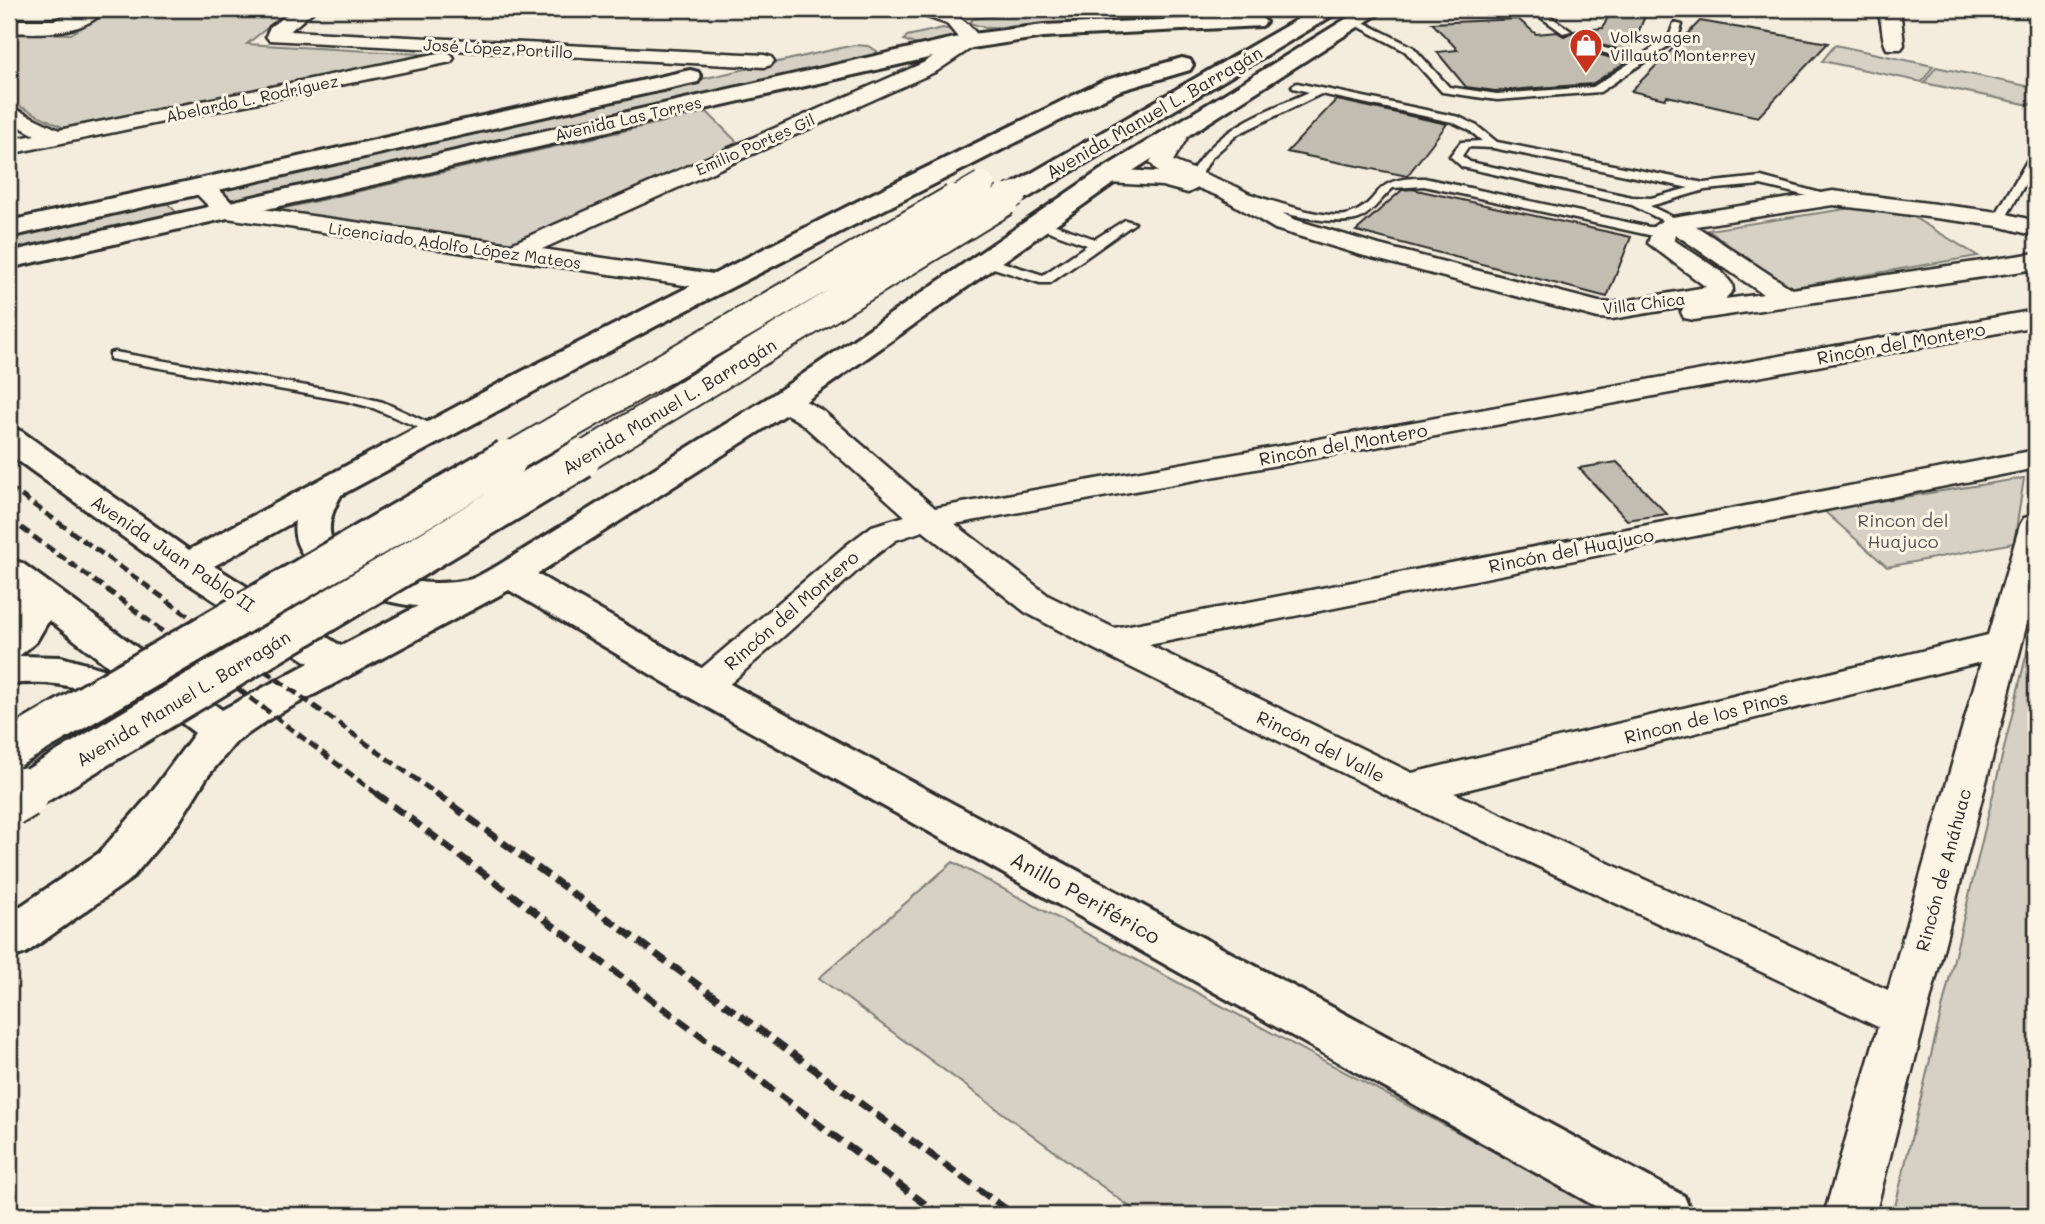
<svg xmlns="http://www.w3.org/2000/svg" width="2045" height="1224" font-family="Mali,sans-serif">
	<style>
		.green { fill: #d6d1c4; stroke: #807e78; stroke-width: 2 }
		.building { fill: #c2bdb1; stroke: #2b2b2b; stroke-width: 2 }
		.lines { fill: none; stroke-linecap: round; stroke-linejoin: round }
		.service-casing { stroke: #2b2b2b; stroke-width: 5 }
		.minor-casing { stroke: #2b2b2b; stroke-width: 5 }
		.tertiary-casing { stroke: #2b2b2b; stroke-width: 6 }
		.trunk-casing { stroke: #2b2b2b; stroke-width: 6 }
		.service { fill: #fcf5e5; fill-rule: evenodd }
		.minor { fill: #fcf5e5; fill-rule: evenodd }
		.tertiary { fill: #fcf5e5; fill-rule: evenodd }
		.trunk { fill: #fcf5e5; fill-rule: evenodd }
		.rail-far1 { stroke: #2b2b2b; stroke-width: 5; stroke-dasharray: 10 5; stroke-linecap: butt }
		.rail { stroke: #2b2b2b; stroke-width: 7; stroke-dasharray: 14 7; stroke-linecap: butt }
		.trunk-bridge-far3-casing { stroke: #2b2b2b; stroke-width: 27; stroke-linecap: butt }
		.trunk-bridge-far2-casing { stroke: #2b2b2b; stroke-width: 34; stroke-linecap: butt }
		.trunk-bridge-far1-casing { stroke: #2b2b2b; stroke-width: 44; stroke-linecap: butt }
		.trunk-bridge-casing { stroke: #2b2b2b; stroke-width: 55; stroke-linecap: butt }
		.trunk-bridge-far3 { stroke: #fcf5e5; stroke-width: 24 }
		.trunk-bridge-far2 { stroke: #fcf5e5; stroke-width: 30 }
		.trunk-bridge-far1 { stroke: #fcf5e5; stroke-width: 38 }
		.trunk-bridge { stroke: #fcf5e5; stroke-width: 50 }
		.labels { text-anchor: middle; dominant-baseline: central; stroke-width: 6; stroke-linejoin: round; paint-order: stroke }
		.far-poi-label { font-size: 16px; fill: #2b2b2b; stroke: #fcf5e5; text-anchor: start }
		.far-street-label { font-size: 16px; fill: #2b2b2b; stroke: #fcf5e5 }
		.street-label { font-size: 18px; fill: #2b2b2b; stroke: #fcf5e5 }
		.park-label { font-size: 18px; fill: #565451; stroke: #fcf5e5 }
		.near-street-label { font-size: 21px; fill: #2b2b2b; stroke: #fcf5e5 }
	</style>
	<rect width="100%" height="100%" fill="#f4edde"/>
	<filter id="ink" filterUnits="userSpaceOnUse"><feTurbulence type="fractalNoise" baseFrequency=".0143" numOctaves="2"/><feDisplacementMap in="SourceGraphic" scale="14" xChannelSelector="R" yChannelSelector="G"/><feConvolveMatrix kernelMatrix="1 2 1 2 8 2 1 2 1" color-interpolation-filters="sRGB"/></filter>
	<g filter="url(#ink)">
		<path class="green" d="M112 9H291L247 44 438 55 64 128 9 101V32L71 34Z
			M1118 9H1204L1199 14 986 28 969 23 973 19 1005 14Z
			M943 28 952 30 956 37 919 46 904 40 907 36Z
			M854 45 868 46 877 51 873 56 234 202 219 187Z
			M1835 45 1933 66 1922 82 1822 61Z
			M1936 67 2036 88V94L2030 105 1924 83Z
			M707 112 738 143 508 246 277 210Z
			M165 201 177 213 9 251V236Z
			M1865 206 1903 211 1978 256 1788 288 1708 230Z
			M2024 478 2014 543 1887 567 1823 510Z
			M2036 614V1215H1893Z
			M953 862 1612 1215H1141L819 978Z"/>
		<path class="building" d="M1611 9H1648L1630 52 1575 39 1576 48 1626 62 1592 84 1495 91 1466 87 1437 52 1458 50 1432 23 1518 19 1536 34 1557 32 1564 36 1574 31 1603 28Z
			M1700 21 1828 43 1758 117 1667 96 1665 99 1631 91Z
			M1336 100 1342 101 1447 124 1407 176 1287 152Z
			M1412 189 1631 237 1607 297 1356 231 1402 190Z
			M1617 462 1667 514 1627 520 1579 468Z"/>
		<g class="lines">
			<defs>
				<path id="service" d="M1529 9H1540L1571 31 1563 33Z
					M1355 18 1413 47 1449 87 1497 94 1593 87 1633 61 1577 45V41L1639 57 1669 37 1674 23 1682 25 1677 40 1600 92 1497 100 1442 92 1405 51 1352 23 1350 21Z
					M1297 83 1459 117 1477 126 1497 142 1704 183 1761 177 1839 198 1833 202 1761 185 1705 190 1650 206 1679 220V226L1675 227 1632 205 1462 167 1450 156 1461 142 1482 141 1469 130 1452 122 1321 94 1238 134 1211 158 1203 172V181H1195L1191 172C1219 127 1263 112 1309 92L1293 88 1292 86ZM1468 147 1493 148 1689 188 1651 198 1632 197 1470 162 1462 156Z
					M2036 153V165L2005 219 1995 222 1993 219 2030 156Z
					M1424 178 1649 227H1663L1669 231 1663 235H1649L1424 186 1393 188C1382 197 1374 211 1361 218 1340 229 1252 209 1234 195L1240 191C1265 198 1327 222 1350 214 1385 201 1368 177 1424 178Z
					M1039 219 1095 239 1125 220 1135 223 1050 283H1040L981 264V258L986 257 1043 275 1087 245 1035 226V220Z
					M115 352 346 393 383 402 442 429 434 434 429 432 373 408 346 401 110 359V353Z"/>
				<path id="minor" d="M83 9H106C85 35 39 34 9 32V20H55Z
					M295 9H316L290 31 764 55 771 57 774 61 771 65 764 67 269 40 266 36 270 27Z
					M913 9C948 9 961 12 982 41L937 71 542 249 727 276 731 282 727 288 718 290 227 218 218 216 190 187 194 182C212 177 222 193 234 205L511 244 923 63 960 40 947 24 915 13Z
					M1205 9H1223L1219 28H1205L1202 24Z
					M1876 9H1895L1901 17 1904 45 1901 49H1887C1880 37 1884 21 1876 9Z
					M444 52 451 54 454 58 451 62 9 154V140L35 135 9 121V106L59 130Z
					M1180 124 1188 126 1191 131 1173 161 1237 187 1293 219 1379 245 1599 302 1612 303 1706 287 1648 243 1654 226 1666 218 1833 191 1999 212 2036 221V236L1998 226 1833 205 1696 226 1792 289 2036 253V269L1694 320 1684 318 1681 312 1684 307 1612 319 1598 318 1361 255 1275 229 1221 197 1198 188 1188 193 1162 186 1108 183 1100 181 1096 176 1100 171 1108 169 1158 172 1150 162 1172 126ZM1675 234 1763 294 1725 299 1733 290 1732 284 1722 272 1674 240Z
					M2036 310V326L955 524 1049 596 1114 628 2036 450V468L1149 645 1412 773 1988 635 2020 525 2024 518 2036 515V588L1875 1215H1824L1878 1027 1395 799 1094 649 1025 612 923 531 896 540 872 558 716 696 703 700 690 696 684 687 690 678 848 544 872 526 905 516 801 423 775 407 770 401 775 395 785 392 795 395 823 411 935 508ZM1981 662 1888 990 1454 793Z"/>
				<path id="tertiary" d="M1362 9H1386L1117 181 796 408 537 574 717 677 1684 1196 1692 1215H1611L689 697 509 590 274 716 236 742 207 777 179 822 131 879 26 953 9 959V914L99 853 147 798 195 733 158 705 156 709C128 717 105 697 79 689 56 682 32 682 9 684V622L15 594 9 589V559L22 563 222 710 309 663 174 574 9 454V428L21 431 189 550 519 373 868 196 1103 81 1182 58 1190 60 1193 65 1190 70 1119 91 1003 149 656 326 341 495C334 508 325 527 333 542 337 549 346 554 353 559 387 580 428 588 468 580 477 578 488 570 497 566L774 394 1099 171ZM295 521C286 575 377 603 418 606L341 646 214 566ZM49 620 117 673 61 657 19 656 36 642Z
					M1255 16 1262 18 1266 22 1262 26 1044 37 972 48 9 268V252L972 34 1044 25Z
					M690 70 698 72 701 77 698 82 9 237V221Z"/>
				<path id="trunk" d="M1315 9H1340L1337 13 1024 200 1015 202 1006 200 1002 194 1006 188Z"/>
			</defs>
			<use href="#service" class="service-casing"/>
			<use href="#minor" class="minor-casing"/>
			<use href="#tertiary" class="tertiary-casing"/>
			<use href="#trunk" class="trunk-casing"/>
			<use href="#service" class="service"/>
			<use href="#minor" class="minor"/>
			<use href="#tertiary" class="tertiary"/>
			<use href="#trunk" class="trunk"/>
			<path class="rail-far1" d="M9 487 438 795
				M9 519 124 602 378 795"/>
			<path class="rail" d="M376 793 940 1215
				M435 793 1014 1215"/>
			<defs>
				<path id="trunk-bridge-far3" d="M951 202 982 184
					M1002 202 1015 194"/>
				<path id="trunk-bridge-far2" d="M505 461 954 200
					M578 461 1005 200"/>
				<path id="trunk-bridge-far1" d="M9 750 508 459
					M21 795 581 459"/>
				<path id="trunk-bridge" d="M9 802 24 793"/>
			</defs>
			<use href="#trunk-bridge-far3" class="trunk-bridge-far3-casing"/>
			<use href="#trunk-bridge-far2" class="trunk-bridge-far2-casing"/>
			<use href="#trunk-bridge-far1" class="trunk-bridge-far1-casing"/>
			<use href="#trunk-bridge" class="trunk-bridge-casing"/>
			<use href="#trunk-bridge-far3" class="trunk-bridge-far3"/>
			<use href="#trunk-bridge-far2" class="trunk-bridge-far2"/>
			<use href="#trunk-bridge-far1" class="trunk-bridge-far1"/>
			<use href="#trunk-bridge" class="trunk-bridge"/>
		</g>
	</g>
	<defs>
		<symbol id="shop-pin" viewBox="-11 -11 22 30"><path d="M0 17L-7.5 6A9.5 9.5 0 1 1 7.5 6Z" fill="#c8321e" stroke="#fcf5e5"/><path d="M-5-2.5h2.3a2.7 3.5 0 0 1 5.4 0H5L5.5 6h-11ZM-1.5-2.5h3a1.5 2.3 0 0 0-3 0Z" fill="#fff"/></symbol>
	</defs>
	<g fill-rule="evenodd">
		<use href="#shop-pin" x="1567" y="26" width="38" height="52"/>
	</g>
	<g class="labels">
		<g class="far-poi-label">
			<text x="1610" y="36">Volkswagen<tspan x="1610" dy="18">Villauto Monterrey</tspan></text>
		</g>
		<g class="far-street-label">
			<text transform="translate(498 48) rotate(3)">José López Portillo</text>
			<text transform="translate(252 98) rotate(-12)">Abelardo L. Rodríguez</text>
			<text transform="translate(628 118) rotate(-13)">Avenida Las Torres</text>
			<text transform="translate(755 144) rotate(-24)">Emilio Portes Gil</text>
			<text transform="translate(455 245) rotate(8)">Licenciado Adolfo López Mateos</text>
			<text transform="translate(1644 303) rotate(-7)">Villa Chica</text>
		</g>
		<g class="street-label">
			<text transform="translate(1154 112) rotate(-30)">Avenida Manuel L. Barragán</text>
			<text transform="translate(1901 343) rotate(-10)">Rincón del Montero</text>
			<text transform="translate(669 406) rotate(-31)">Avenida Manuel L. Barragán</text>
			<text transform="translate(1343 444) rotate(-10)">Rincón del Montero</text>
			<text transform="translate(1571 550) rotate(-11)">Rincón del Huajuco</text>
			<text transform="translate(173 553) rotate(34)">Avenida Juan Pablo II</text>
			<text transform="translate(791 610) rotate(-41)">Rincón del Montero</text>
			<text transform="translate(183 698) rotate(-31)">Avenida Manuel L. Barragán</text>
			<text transform="translate(1706 717) rotate(-14)">Rincon de los Pinos</text>
			<text transform="translate(1321 746) rotate(26)">Rincón del Valle</text>
			<text transform="translate(1943 870) rotate(-75)">Rincón de Anáhuac</text>
		</g>
		<g class="park-label">
			<text x="1903" y="520">Rincon del<tspan x="1903" dy="21">Huajuco</tspan></text>
		</g>
		<g class="near-street-label">
			<text transform="translate(1086 897) rotate(29)">Anillo Periférico</text>
		</g>
	</g>
	<rect width="2045" height="1224" fill="none" stroke="#fcf5e5" stroke-width="35"/>
	<rect x="18" y="18" width="2010" height="1189" fill="none" stroke="#2b2b2b" stroke-width="2.5" filter="url(#ink)"/>
</svg>
